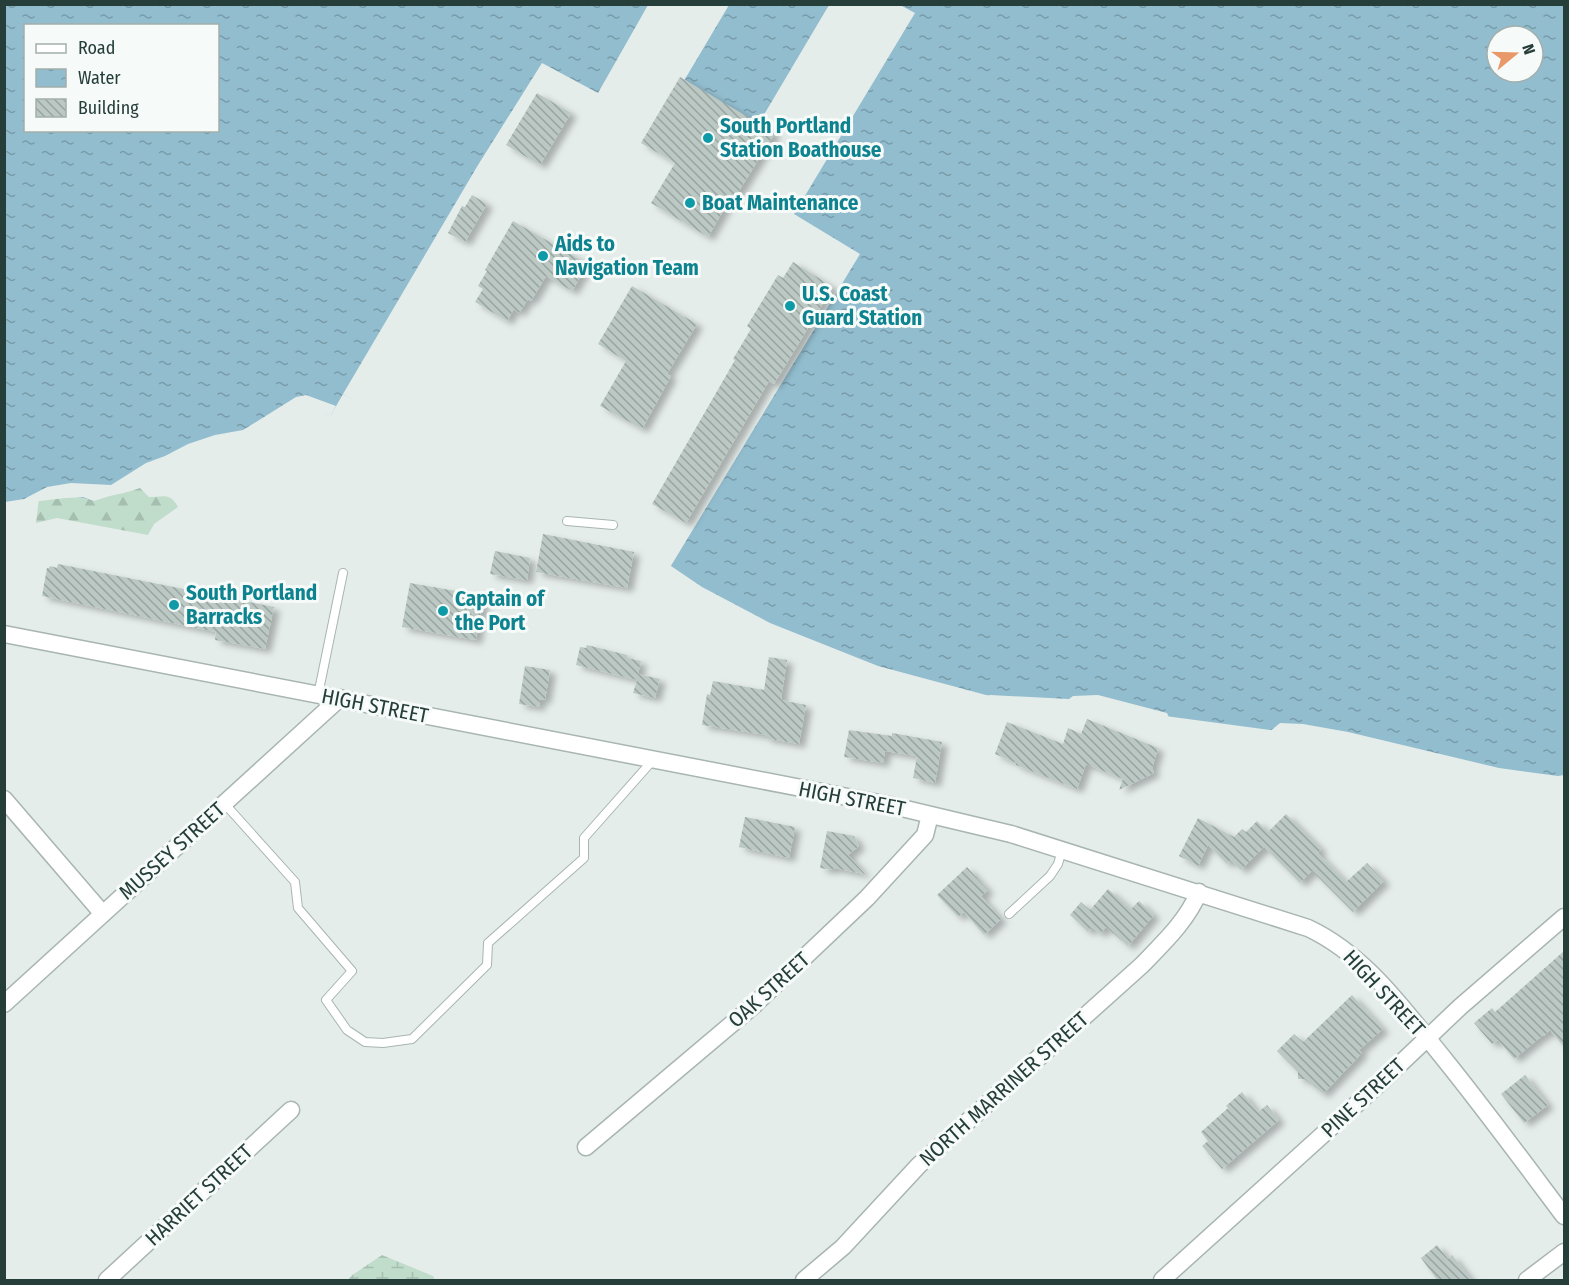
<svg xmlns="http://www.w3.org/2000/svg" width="1569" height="1285" font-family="'Fira Sans Condensed',sans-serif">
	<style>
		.forest { fill: url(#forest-firs) }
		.wetland { fill: url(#wetland-marsh) }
		.water { fill: url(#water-ripples); fill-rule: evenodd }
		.pier { fill: #e5edeb }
		.building { fill: url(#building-back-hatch); filter: url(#shadow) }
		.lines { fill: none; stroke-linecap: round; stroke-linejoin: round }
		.service-casing { stroke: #a8b5b2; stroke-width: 10 }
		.minor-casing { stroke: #a8b5b2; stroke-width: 19 }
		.service { stroke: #fff; stroke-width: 8 }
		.minor { stroke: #fff; stroke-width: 16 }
		.culture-dot { fill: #0f9aa8; stroke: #f6faf8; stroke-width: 2 }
		.labels { text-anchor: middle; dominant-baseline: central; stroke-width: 6; stroke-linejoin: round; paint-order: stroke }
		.culture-label { font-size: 21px; font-weight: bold; fill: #0d838f; stroke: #f6faf8; text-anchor: start }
		.street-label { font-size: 21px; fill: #253e3a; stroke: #f6faf8 }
	</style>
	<defs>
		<pattern id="forest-firs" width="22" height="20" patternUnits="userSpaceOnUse" patternTransform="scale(1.5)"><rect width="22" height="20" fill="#c0dccb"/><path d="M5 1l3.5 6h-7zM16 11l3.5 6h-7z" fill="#a5beaf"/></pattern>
		<pattern id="wetland-marsh" width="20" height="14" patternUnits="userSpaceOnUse" patternTransform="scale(1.5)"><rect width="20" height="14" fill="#c0dccb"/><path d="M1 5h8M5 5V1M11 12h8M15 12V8" fill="none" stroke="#a5beaf"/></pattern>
		<pattern id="water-ripples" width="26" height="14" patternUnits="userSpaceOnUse" patternTransform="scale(1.5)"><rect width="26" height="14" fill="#92bdce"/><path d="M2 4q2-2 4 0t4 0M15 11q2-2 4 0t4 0" fill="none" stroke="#779ba8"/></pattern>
		<pattern id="building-back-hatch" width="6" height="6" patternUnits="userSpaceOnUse" patternTransform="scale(1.5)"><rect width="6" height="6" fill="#bbc8c4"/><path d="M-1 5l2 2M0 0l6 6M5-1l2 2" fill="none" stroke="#98a4a0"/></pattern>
		<filter id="shadow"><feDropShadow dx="6" dy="4" stdDeviation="3" flood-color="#0004"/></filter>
	</defs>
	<rect width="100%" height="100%" fill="#e5edeb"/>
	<path class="forest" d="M140 488 149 497C163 497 170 492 178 507L154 524 148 535 57 518 36 523 39 498 83 497 94 501C109 495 124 494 140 488Z"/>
	<path class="wetland" d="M382 1255 433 1276 435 1280H348L351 1276Z"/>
	<path class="water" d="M5 5H1564V784L1398 747 1083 705 986 695 878 666 770 623 702 587 671 566 343 394 331 415 296 410 204 448 94 501C65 490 34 502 5 508ZM26 26H218V130H26ZM1497 36H1533V72H1497Z"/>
	<path class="pier" d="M648 5H729L650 138 724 182 829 5H900L915 13 794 214 860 254 669 569 480 470 343 394 478 165 542 63 598 93Z
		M306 395 336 406 331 415 297 413 239 440 199 452 123 491 94 501 83 497 65 498 40 501 4 511 5 502 24 499 47 487 71 483 111 485 146 463 165 456 188 444 215 435 243 430 296 397Z
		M990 695 1069 699 1073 696 1098 695 1167 713 1170 720 1083 708 989 698Z
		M1280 723 1303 724 1348 732 1499 768 1558 776 1564 775V787L1473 772 1398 750 1268 733Z"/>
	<path class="building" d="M680 77 775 133 734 199 731 197 708 237 651 203 675 163 641 143Z
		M537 93 571 113 540 165 506 145Z
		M472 195 487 204 465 242 448 233 462 206 465 207Z
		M513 221 588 264 572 291 546 276 531 301 528 299 519 313 514 309 507 321 475 302 483 289 478 286 487 271 485 270Z
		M793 262 833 287 774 384 769 381 686 523 652 504 735 360 733 359 751 329 747 326 778 275 783 278Z
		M632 286 697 324 667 374 671 376 642 429 600 406 626 361 598 344Z
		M543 534 634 552 627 588 536 572Z
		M495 551 530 558 527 580 490 574Z
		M58 564 274 607 265 649 215 640 216 632 42 596 47 568H49L50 566 57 568Z
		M410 583 484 596 476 640 402 627Z
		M587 645 627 655V658L641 661 638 674 660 679 655 698 633 693 637 680 576 665 580 647 586 648Z
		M769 657 787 660 781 700 806 705 799 744 765 738 766 735 702 725 707 694 710 695 713 681 764 690Z
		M525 666 550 670 545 700 540 699 539 707 519 704Z
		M1087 719 1158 748 1152 768 1154 773 1119 790 1123 779 1086 764 1077 789 1016 765V763L995 754 1007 722 1063 744 1068 728 1081 734Z
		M849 730 892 736V733L942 742 935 783 913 778 917 756 885 751 883 763 844 757Z
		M1286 814 1321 849 1318 853 1346 882 1367 863 1384 881 1353 912 1312 871 1300 883 1264 847 1241 870 1231 860 1227 864 1208 845 1198 866 1179 856 1198 818 1234 837 1242 829 1246 832 1257 821 1268 832Z
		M745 817 795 827 789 858 739 847Z
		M827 831 854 836 859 846 848 855 865 874 834 868 832 870 820 868Z
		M967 867 988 890 981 896 1001 919 984 935 964 912 958 917 937 895Z
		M1108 889 1131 909 1139 901 1154 915 1128 946 1106 927 1100 934 1092 927 1088 932 1070 915 1081 902 1090 910Z
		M1564 951V1047L1550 1030 1544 1036 1543 1035 1514 1059 1498 1040 1492 1044 1474 1023 1492 1008 1495 1012Z
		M1352 995 1383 1029 1359 1050 1362 1053 1323 1094 1304 1079H1298V1072L1277 1051 1294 1034 1303 1042Z
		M1525 1075 1548 1105 1524 1123 1501 1094Z
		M1242 1092 1258 1112 1267 1105 1279 1120 1222 1169 1202 1146 1208 1141 1201 1132 1228 1108 1226 1106Z
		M1437 1245 1448 1259 1452 1255 1472 1281H1438L1421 1258Z"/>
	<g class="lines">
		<defs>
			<path id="service" d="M567 521 613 525
				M318 695 343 573
				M224 803 295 882 298 908 352 971 326 1000 347 1030 365 1042 383 1043 412 1039 487 965 488 943 584 858V838L653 760
				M1009 914 1050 876 1058 864 1062 850"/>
			<path id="minor" d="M4 634 889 805 1011 834 1308 928C1366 955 1405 1011 1445 1060 1486 1111 1525 1164 1564 1216
				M4 799 103 914
				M4 1004 340 698
				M586 1147 753 1006 867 898 925 835 930 815
				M107 1280 291 1110
				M804 1280 843 1247 919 1165 1142 965C1164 942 1186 922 1199 892
				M1162 1280 1380 1083 1460 1007 1564 917
				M1527 1280 1564 1252"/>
		</defs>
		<use href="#service" class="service-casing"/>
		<use href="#minor" class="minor-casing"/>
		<use href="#service" class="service"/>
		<use href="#minor" class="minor"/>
	</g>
	<g class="culture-dot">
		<circle cx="708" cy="138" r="6"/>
		<circle cx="690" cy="203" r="6"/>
		<circle cx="543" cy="256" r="6"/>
		<circle cx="790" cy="306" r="6"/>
		<circle cx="174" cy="605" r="6"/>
		<circle cx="443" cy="611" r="6"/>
	</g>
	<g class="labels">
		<g class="culture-label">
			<text x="720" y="126">South Portland<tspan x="720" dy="24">Station Boathouse</tspan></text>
			<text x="702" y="203">Boat Maintenance</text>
			<text x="555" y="244">Aids to<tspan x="555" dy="24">Navigation Team</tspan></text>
			<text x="802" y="294">U.S. Coast<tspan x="802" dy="24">Guard Station</tspan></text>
			<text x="186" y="593">South Portland<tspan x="186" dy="24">Barracks</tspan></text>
			<text x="455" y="599">Captain of<tspan x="455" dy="24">the Port</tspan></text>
		</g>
		<g class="street-label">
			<text transform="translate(375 706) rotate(11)">HIGH STREET</text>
			<text transform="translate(852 799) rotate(11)">HIGH STREET</text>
			<text transform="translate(172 851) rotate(-42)">MUSSEY STREET</text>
			<text transform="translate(769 990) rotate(-42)">OAK STREET</text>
			<text transform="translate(1384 993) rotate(47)">HIGH STREET</text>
			<text transform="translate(1004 1089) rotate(-42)">NORTH MARRINER STREET</text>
			<text transform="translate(1363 1098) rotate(-43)">PINE STREET</text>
			<text transform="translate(199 1195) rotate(-43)">HARRIET STREET</text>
		</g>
	</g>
	<rect width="1569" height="1285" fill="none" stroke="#253e3a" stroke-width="12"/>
	<rect x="24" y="24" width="195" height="108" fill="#f6faf8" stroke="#a2afac" stroke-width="1.5"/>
	<rect x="36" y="44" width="30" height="9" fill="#ffffff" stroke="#a2afac" stroke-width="1.5"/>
	<text x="78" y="54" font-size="18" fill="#253e3a">Road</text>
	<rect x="36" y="69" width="30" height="18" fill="url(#water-ripples)" stroke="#a2afac" stroke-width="1.5"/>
	<text x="78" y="84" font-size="18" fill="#253e3a">Water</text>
	<rect x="36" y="99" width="30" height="18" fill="url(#building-back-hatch)" stroke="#a2afac" stroke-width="1.5"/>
	<text x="78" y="114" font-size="18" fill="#253e3a">Building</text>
	<g transform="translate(1515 54) rotate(71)"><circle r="28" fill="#f6faf8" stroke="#a2afac" stroke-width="1.5"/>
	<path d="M0-4.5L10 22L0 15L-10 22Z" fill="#e89869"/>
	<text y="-9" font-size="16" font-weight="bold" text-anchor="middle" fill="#253e3a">N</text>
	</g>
</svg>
